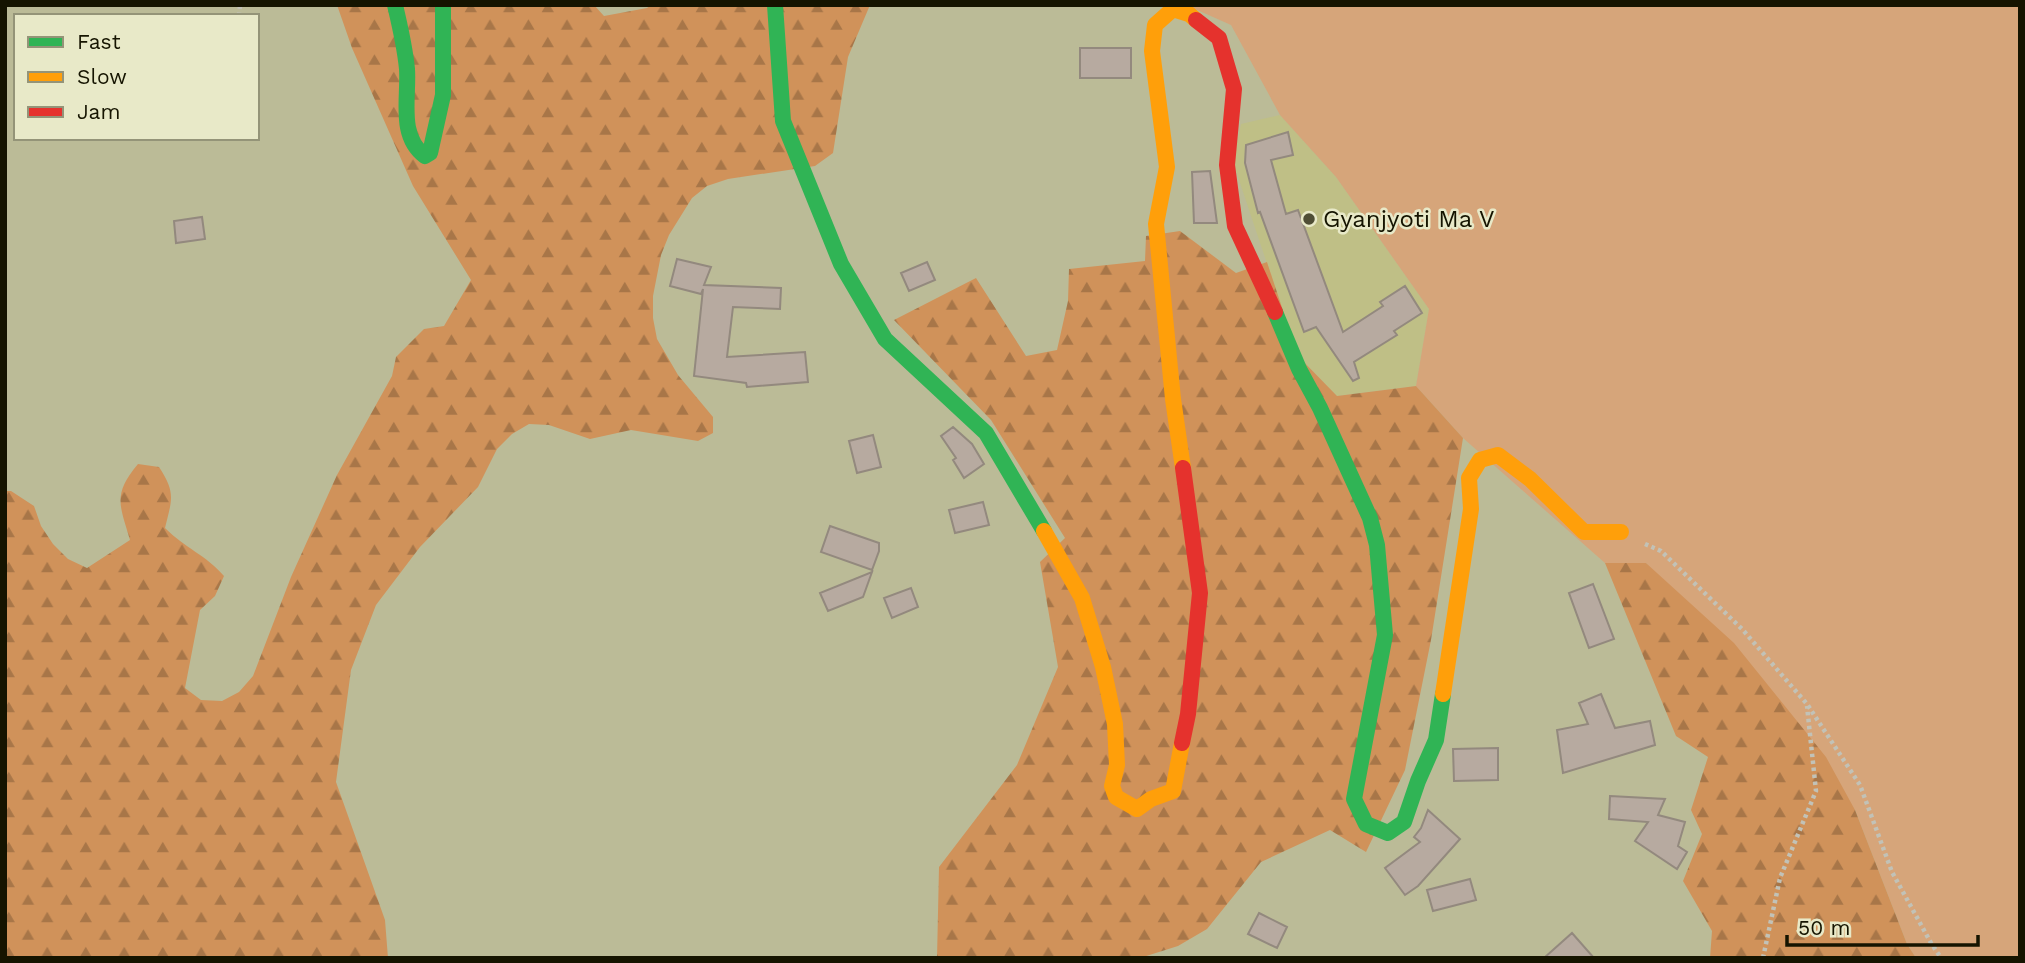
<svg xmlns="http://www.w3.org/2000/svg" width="2025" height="963" font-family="'Work Sans',sans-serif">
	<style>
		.built { fill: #bfbf86 }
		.green { fill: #d6a57a }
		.forest { fill: url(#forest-firs) }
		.building { fill: #b7aaa0; stroke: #93897e; stroke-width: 2 }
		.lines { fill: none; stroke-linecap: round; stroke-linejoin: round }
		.path { stroke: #c2c2b7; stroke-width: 4.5; stroke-dasharray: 3.5 3.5; stroke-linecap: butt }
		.fast { stroke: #30b455; stroke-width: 16 }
		.slow { stroke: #ff9f0a; stroke-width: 16 }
		.jam { stroke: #e5322d; stroke-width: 16 }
		.poi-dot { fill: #4f4e35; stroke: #e8e9c8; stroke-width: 2.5 }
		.labels { text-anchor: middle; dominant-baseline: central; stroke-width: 5; stroke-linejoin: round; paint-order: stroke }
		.poi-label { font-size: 24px; fill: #151400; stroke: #e8e9c8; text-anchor: start }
	</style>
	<defs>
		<pattern id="forest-firs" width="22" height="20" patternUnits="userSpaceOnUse" patternTransform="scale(1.75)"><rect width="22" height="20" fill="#d0925a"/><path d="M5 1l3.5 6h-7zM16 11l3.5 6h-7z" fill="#a87648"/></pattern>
	</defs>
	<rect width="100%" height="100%" fill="#bbbb97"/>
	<path class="built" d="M1280 115 1336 177 1429 309 1416 386 1337 396 1298 356 1233 162 1241 124Z"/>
	<path class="green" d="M1186 5H2020V958H1916L1907 944 1855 810 1646 563H1605L1463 438 1416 386 1429 309 1336 177 1280 115 1231 25Z"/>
	<path class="forest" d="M337 5H594L604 16 647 8 651 5H870L848 57 833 153 815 166 728 179 707 186 692 198 669 235 661 255 653 296V318L657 339 678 375 713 417V433L698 441 631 430 590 439 549 425 529 424 512 434 497 449 478 487 420 547 376 605 351 670 336 782 385 920 388 958H5V491H11L34 506 41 526 53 544 68 559 87 568 130 540C120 505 112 495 138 464L159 467C176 493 172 499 165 528 185 548 206 555 224 576L215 596 200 610 185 688 201 700 222 701 239 692 253 676 291 577 337 475 392 376 396 357 424 329 444 326 471 280 413 186 352 48Z
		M1180 231 1236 273 1267 262 1298 356 1337 396 1416 386 1463 438 1431 640 1405 770 1366 852 1330 830 1261 862 1207 929 1178 946 1140 958H937L939 867 1017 765 1058 667 1040 562 1065 538 991 420 894 320 976 278 1026 356 1057 350 1068 301 1069 269 1145 261 1146 236Z
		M1605 563H1646L1734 643 1826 757 1855 810 1907 944 1916 958H1710L1712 931 1683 881 1702 834 1691 810 1708 757 1676 736Z"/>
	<path class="building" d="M1080 48H1131V78H1080Z
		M1288 132 1293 155 1271 160 1286 214 1298 210 1343 332 1383 306 1380 302 1405 286 1422 313 1394 331 1397 335 1354 362 1359 378 1353 381 1316 327 1304 332 1260 212 1258 213 1245 163 1246 145Z
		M1210 171 1217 223H1194L1192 172Z
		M202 217 205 239 176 243 174 221Z
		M677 259 711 267 704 285 781 288 780 309 733 307 727 357 805 352 808 382 747 387 746 383 694 376 703 289 701 294 670 286Z
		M927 262 935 280 909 291 901 273Z
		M953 427 972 444 984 464 964 478 953 460 956 458 941 436Z
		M873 435 881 467 857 473 849 441Z
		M983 502 989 525 955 533 949 510Z
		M830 526 879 543V551L872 570 821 552Z
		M872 572 863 597 828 611 820 593Z
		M1593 584 1614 639 1589 648 1569 593Z
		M911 588 918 607 892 618 884 598Z
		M1601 694 1615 728 1650 721 1655 745 1563 773 1557 730 1588 724 1579 703Z
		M1498 748V780L1454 781 1453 749Z
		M1610 796 1665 799 1658 815 1685 822 1678 846 1687 852 1677 869 1635 841 1648 822 1609 819Z
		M1428 810 1460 839 1418 886 1405 895 1385 868 1420 842 1414 837 1421 828Z
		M1470 879 1476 900 1433 911 1427 890Z
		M1259 913 1287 927 1277 948 1248 934Z
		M1572 933 1594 958H1544Z"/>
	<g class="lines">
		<path class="path" d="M239 16 240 5
			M1645 544 1661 551 1742 629 1807 704 1860 785 1892 872 1931 943 1941 958
			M1763 958 1780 878 1816 791 1807 706"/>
		<path class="fast" d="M395 5C400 26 405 48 407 69 409 98 398 136 425 156L430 153 443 95V5
			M775 5 783 121 841 264 885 339 986 433 1044 531
			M1275 312 1299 369 1320 408 1370 518 1377 545 1385 635 1354 799 1366 824 1388 833 1404 822 1418 781 1436 740 1443 694"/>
		<path class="slow" d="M1183 468 1173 399 1156 224 1167 167 1152 51 1155 25 1173 9 1189 14 1196 20
			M1044 531 1082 598 1103 667 1115 724 1117 765 1112 786 1116 797 1137 809 1151 799 1173 791 1182 743
			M1443 694 1471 509 1469 478 1480 460 1498 455 1530 479 1584 532H1621"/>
		<path class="jam" d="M1196 20 1219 38 1234 89 1227 165 1235 226 1275 312
			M1182 743 1188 714 1200 593 1183 468"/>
	</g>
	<circle class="poi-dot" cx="1309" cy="219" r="7"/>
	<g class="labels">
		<g class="poi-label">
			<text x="1323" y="219">Gyanjyoti Ma V</text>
		</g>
	</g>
	<rect width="2025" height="963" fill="none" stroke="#151400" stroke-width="14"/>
	<rect x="14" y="14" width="245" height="126" fill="#e8e9c8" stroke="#949478" stroke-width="2"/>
	<rect x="28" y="37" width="35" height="10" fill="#30b455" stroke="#949478" stroke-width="2"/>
	<text x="77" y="49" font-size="21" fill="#151400">Fast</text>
	<rect x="28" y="72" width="35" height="10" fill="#ff9f0a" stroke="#949478" stroke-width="2"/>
	<text x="77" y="84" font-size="21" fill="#151400">Slow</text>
	<rect x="28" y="107" width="35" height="10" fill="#e5322d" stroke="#949478" stroke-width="2"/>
	<text x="77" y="119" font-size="21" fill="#151400">Jam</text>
	<path d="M1787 935v10h191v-10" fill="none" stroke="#151400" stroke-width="3.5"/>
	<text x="1798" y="935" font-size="21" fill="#151400" stroke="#e8e9c8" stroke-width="5" paint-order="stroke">50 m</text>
</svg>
